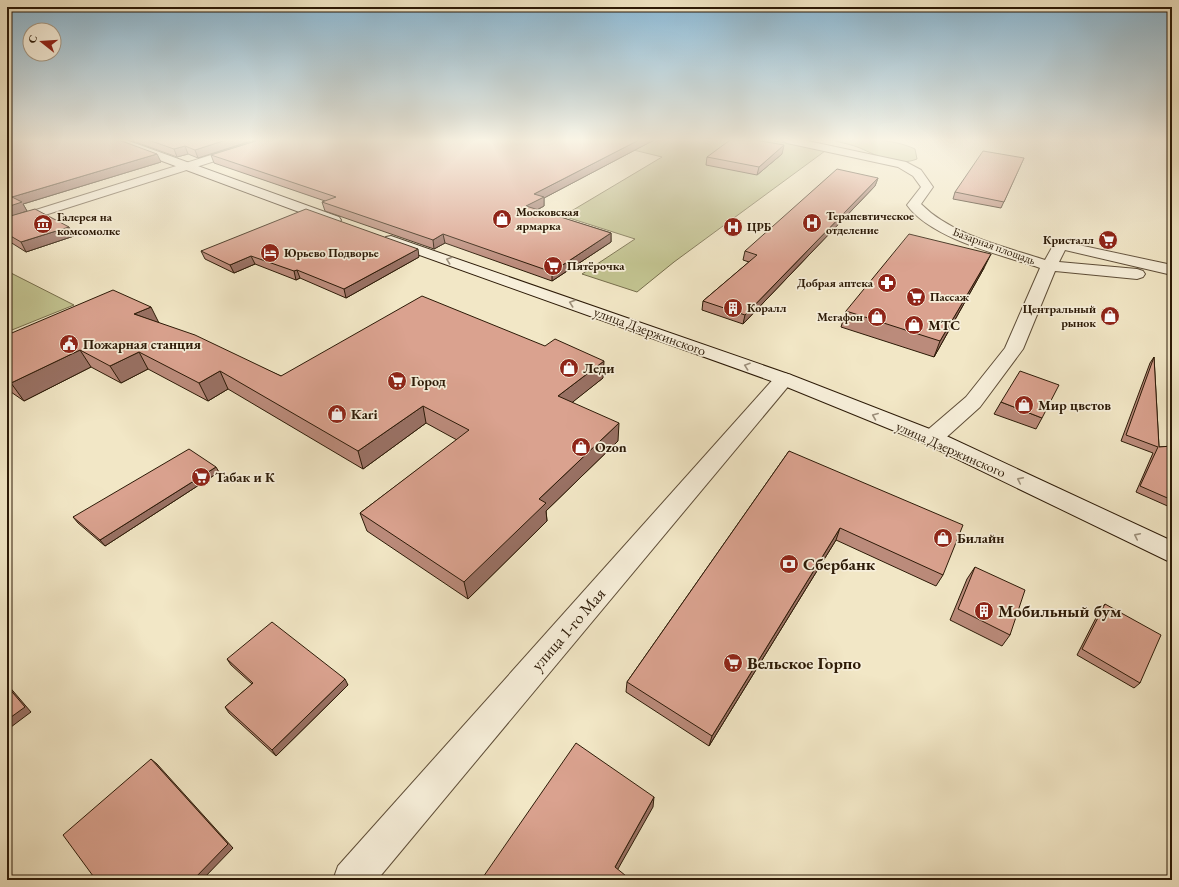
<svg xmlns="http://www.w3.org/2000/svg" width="1179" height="887" font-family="'EB Garamond',serif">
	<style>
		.green { fill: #c2c390; stroke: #776e4c }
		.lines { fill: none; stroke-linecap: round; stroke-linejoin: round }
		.minor-casing { stroke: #5e4d37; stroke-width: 2 }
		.tertiary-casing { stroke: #5e4d37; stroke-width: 2 }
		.secondary-casing { stroke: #2c1a07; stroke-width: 2 }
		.minor { fill: #f7efda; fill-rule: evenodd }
		.tertiary { fill: #f7efda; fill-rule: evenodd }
		.secondary { fill: #f7efda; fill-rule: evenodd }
		.wall { fill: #bb8b7b; stroke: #2c1a07 }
		.shaded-wall { fill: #997164; stroke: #2c1a07 }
		.building { fill: #daa28f; stroke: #2c1a07 }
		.oneway { stroke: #9c8f7b }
		.labels { text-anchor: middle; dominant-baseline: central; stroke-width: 3.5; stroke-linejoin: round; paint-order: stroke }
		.far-poi-label { font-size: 12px; font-weight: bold; fill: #2c1a07; stroke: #f7efda; text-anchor: start }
		.far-street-label { font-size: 12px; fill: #2c1a07; stroke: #f7efda }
		.poi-label { font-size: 14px; font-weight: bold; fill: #2c1a07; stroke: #f7efda; text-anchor: start }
		.street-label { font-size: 14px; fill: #2c1a07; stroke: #f7efda }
		.near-poi-label { font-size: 17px; font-weight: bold; fill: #2c1a07; stroke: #f7efda; text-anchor: start }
		.near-street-label { font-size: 17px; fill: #2c1a07; stroke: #f7efda }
	</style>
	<rect width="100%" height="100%" fill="#f2e7c6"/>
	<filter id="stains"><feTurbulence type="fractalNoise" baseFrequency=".005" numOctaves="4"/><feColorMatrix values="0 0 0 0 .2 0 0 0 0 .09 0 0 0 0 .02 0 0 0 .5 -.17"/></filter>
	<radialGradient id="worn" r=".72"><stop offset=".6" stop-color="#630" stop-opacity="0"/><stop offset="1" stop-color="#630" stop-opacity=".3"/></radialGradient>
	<path class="green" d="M593 140H770L825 151 674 262 637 292 582 274 635 239 563 216 662 157Z
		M832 140C860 140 889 137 915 149L917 159C897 167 878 156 860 148 851 144 841 143 832 140Z
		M7 271 74 305 7 332Z"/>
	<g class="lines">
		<defs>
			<path id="minor" d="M259 140H276L275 142 7 227V219Z
				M782 140H803L906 162 921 170 933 187 921 204C953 236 1003 246 1045 260L1055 242 1060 241 1172 265V275L1065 250 1059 262 1137 269 1143 271 1145 274 1143 277 1137 279 1055 271 1023 349 980 407 940 443 932 445 924 443 921 438 924 433 966 397 1005 348 1040 268C1002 255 931 239 907 205L921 187 913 176 898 167 787 143Z"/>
			<path id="tertiary" d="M784 373 791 375 794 379 791 383 377 880H333L338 866 777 375Z"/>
			<path id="secondary" d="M110 140H126L339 217 341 220 339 223H329L111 142Z
				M391 236 791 375 940 433 1172 541V563L924 443 777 383 386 243 384 240 386 237Z"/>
		</defs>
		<use href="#minor" class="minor-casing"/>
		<use href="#tertiary" class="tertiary-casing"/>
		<use href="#secondary" class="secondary-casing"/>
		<use href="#minor" class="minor"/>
		<use href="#tertiary" class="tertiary"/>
		<use href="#secondary" class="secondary"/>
	</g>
	<path class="wall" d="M7 140 161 162 23 204 27 211 16 215 74 236 26 252 7 240Z
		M130 140H254L198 158 188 154 177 157Z
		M259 140H654L544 198V206L537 210 611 233V242L552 281 445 243 434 249 325 211 322 202 325 201 214 163 211 155Z
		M782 154 757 175 706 165 707 157Z
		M1024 158 1001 208 953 199 955 192Z
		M878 178 875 186 743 324 702 310 703 301 749 262 743 260 745 251Z
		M201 251 419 257 346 298 300 278 296 280 255 264 234 273 205 259Z
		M984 268 934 357 841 327 846 311Z
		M159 323 281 376 603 378 572 402 618 441 546 511 547 521 468 599 367 531 360 513 457 440 426 423 363 469 228 389 208 401 148 369 121 383 91 367 24 401 11 392 7 394V335Z
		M1154 357 1159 447 1172 446V508L1136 492 1153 453 1121 441 1150 363Z
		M1001 402 1042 418 1036 429 994 414Z
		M789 451 943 575 936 586 836 540 709 746 626 692 627 682Z
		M219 472 105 546 78 523 73 517Z
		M975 567 1010 635 1002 646 950 620 967 579Z
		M1105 604 1140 683 1134 688 1077 655 1100 610Z
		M227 659 348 685 276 756 229 713 225 707 252 684 231 665Z"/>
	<path class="shaded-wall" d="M226 140H254L198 158 195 150Z
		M639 140H654L544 198V206L527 215 526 206 534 194Z
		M784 145 782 154 757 175 759 167Z
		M185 146 188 154 177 157 174 149Z
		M157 154 161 162 23 204 27 211 7 218V207L12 197Z
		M878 178 875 186 743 324 745 315Z
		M69 227 74 236 26 252 21 242Z
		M611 233V242L552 281V272Z
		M443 234 445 243 434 249 433 240Z
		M418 249 419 257 346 298 344 289Z
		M991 254 984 268 934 357 940 341Z
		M251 256 255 264 234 273 230 265Z
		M297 270 300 278 296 280 294 271Z
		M151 307 159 323 134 314Z
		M80 350 91 367 24 401 11 383Z
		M139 352 148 369 121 383 110 366Z
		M604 361 603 378 559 413 558 396Z
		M220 371 228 389 208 401 199 383Z
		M7 388 11 392 7 394Z
		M423 406 426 423 363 469 358 451Z
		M619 423 618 441 546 511 547 521 468 599 464 582 539 499Z
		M216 467 219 472 105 546 100 540Z
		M840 528 836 540 709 746 712 736Z
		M345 679 348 685 276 756 272 750Z
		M7 684 31 712 7 730Z
		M151 759 157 764 233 848 202 880H193Z
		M654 797 653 807 614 876 615 867Z"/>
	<path class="building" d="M7 140H119L157 154 12 197 22 202 7 207Z
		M148 140H226L195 150 185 146 174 149Z
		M259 140H639L534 194 544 197 526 206 611 233 552 272 443 234 433 240 322 202 336 197 211 155Z
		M730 140H755L784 145 759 167 707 157Z
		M983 151 1024 158 1004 202 955 192Z
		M837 169 878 178 745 315 703 301 757 255 745 251Z
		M35 209 69 227 21 242 7 234V217Z
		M306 209 418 249 344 289 297 270 294 271 251 256 230 265 201 251Z
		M909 234 991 254 940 341 846 311Z
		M113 290 151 307 134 314 195 335 281 376 422 296 545 346 555 339 604 361 558 396 619 423 539 499 546 503 464 582 360 513 469 430 423 406 358 451 220 371 199 383 139 352 110 366 80 350 11 383 7 381V335Z
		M1154 357 1159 447 1172 446V500L1140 486 1158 447 1126 435Z
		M1020 371 1059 385 1042 418 1001 402Z
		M189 449 216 467 100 540 73 517Z
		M789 451 963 525 943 575 840 528 712 736 627 682Z
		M975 567 1025 590 1010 635 958 609Z
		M1105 604 1161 635 1140 683 1082 649Z
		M272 622 345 679 272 750 225 707 253 683 227 659Z
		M7 686 25 707 7 720Z
		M576 743 654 797 615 867 631 880H481Z
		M151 759 228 844 193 880H96L63 835Z"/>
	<defs><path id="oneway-chevron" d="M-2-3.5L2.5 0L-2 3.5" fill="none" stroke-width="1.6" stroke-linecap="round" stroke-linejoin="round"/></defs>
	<g class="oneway">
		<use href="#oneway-chevron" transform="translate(449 260) rotate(-161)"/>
		<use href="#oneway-chevron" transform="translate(572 303) rotate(-161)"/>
		<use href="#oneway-chevron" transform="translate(747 366) rotate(-161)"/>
		<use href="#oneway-chevron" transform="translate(875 416) rotate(-158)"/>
		<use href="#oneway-chevron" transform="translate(1020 480) rotate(-154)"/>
		<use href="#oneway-chevron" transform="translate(1137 536) rotate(-154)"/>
	</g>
	<linearGradient id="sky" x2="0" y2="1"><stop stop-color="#89b8d5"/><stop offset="0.53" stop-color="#f9f4e5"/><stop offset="1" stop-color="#f9f4e5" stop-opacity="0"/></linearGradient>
	<rect width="1179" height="264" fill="url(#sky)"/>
	<defs>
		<symbol id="shop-disc" viewBox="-11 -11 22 22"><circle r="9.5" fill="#8f2418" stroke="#f7efda"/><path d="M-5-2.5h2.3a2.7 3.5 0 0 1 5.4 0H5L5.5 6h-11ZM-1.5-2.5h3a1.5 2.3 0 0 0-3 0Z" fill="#fff"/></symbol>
		<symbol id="hospital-disc" viewBox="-11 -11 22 22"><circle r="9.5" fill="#8f2418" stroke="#f7efda"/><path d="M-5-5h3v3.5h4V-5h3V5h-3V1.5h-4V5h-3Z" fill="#fff"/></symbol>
		<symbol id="museum-disc" viewBox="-11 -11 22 22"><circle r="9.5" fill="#8f2418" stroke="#f7efda"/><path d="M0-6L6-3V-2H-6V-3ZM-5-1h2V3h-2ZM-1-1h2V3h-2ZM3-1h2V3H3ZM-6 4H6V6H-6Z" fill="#fff"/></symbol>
		<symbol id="supermarket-disc" viewBox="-11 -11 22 22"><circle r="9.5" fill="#8f2418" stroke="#f7efda"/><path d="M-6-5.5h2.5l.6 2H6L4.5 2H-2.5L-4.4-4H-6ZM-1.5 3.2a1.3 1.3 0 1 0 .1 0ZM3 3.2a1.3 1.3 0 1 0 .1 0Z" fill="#fff"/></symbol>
		<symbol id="hotel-disc" viewBox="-11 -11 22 22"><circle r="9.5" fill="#8f2418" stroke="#f7efda"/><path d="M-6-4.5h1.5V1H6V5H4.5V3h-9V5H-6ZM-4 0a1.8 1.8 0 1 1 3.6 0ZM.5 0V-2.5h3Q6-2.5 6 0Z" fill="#fff"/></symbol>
		<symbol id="pharmacy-disc" viewBox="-11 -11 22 22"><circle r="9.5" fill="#8f2418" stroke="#f7efda"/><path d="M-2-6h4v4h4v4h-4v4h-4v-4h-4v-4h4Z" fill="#fff"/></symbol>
		<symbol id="building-disc" viewBox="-11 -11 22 22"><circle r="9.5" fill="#8f2418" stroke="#f7efda"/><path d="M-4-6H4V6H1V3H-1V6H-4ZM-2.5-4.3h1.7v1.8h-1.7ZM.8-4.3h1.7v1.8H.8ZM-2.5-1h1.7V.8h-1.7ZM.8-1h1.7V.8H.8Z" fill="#fff"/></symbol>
		<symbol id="civic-disc" viewBox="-11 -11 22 22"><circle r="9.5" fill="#8f2418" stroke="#f7efda"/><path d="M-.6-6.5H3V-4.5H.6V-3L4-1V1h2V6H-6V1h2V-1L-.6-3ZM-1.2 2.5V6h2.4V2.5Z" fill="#fff"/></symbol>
		<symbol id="bank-disc" viewBox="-11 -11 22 22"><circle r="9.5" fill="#8f2418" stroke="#f7efda"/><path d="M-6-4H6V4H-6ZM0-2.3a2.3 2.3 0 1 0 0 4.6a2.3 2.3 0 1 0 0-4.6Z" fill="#fff"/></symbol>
	</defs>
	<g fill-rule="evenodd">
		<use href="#shop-disc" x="491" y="208" width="22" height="22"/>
		<use href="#hospital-disc" x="801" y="212" width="22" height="22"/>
		<use href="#museum-disc" x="32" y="213" width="22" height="22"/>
		<use href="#hospital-disc" x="722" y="216" width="22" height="22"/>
		<use href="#supermarket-disc" x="1097" y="229" width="22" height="22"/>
		<use href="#hotel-disc" x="259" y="242" width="22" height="22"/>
		<use href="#supermarket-disc" x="542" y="255" width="22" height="22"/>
		<use href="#pharmacy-disc" x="876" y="272" width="22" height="22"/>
		<use href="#supermarket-disc" x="905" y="286" width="22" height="22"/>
		<use href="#building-disc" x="722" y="297" width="22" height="22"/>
		<use href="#shop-disc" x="1099" y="305" width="22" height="22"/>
		<use href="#shop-disc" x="866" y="306" width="22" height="22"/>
		<use href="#shop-disc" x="903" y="314" width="22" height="22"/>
		<use href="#civic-disc" x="58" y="333" width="22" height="22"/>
		<use href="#shop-disc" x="558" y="357" width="22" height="22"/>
		<use href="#supermarket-disc" x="386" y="370" width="22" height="22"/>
		<use href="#shop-disc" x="1013" y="394" width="22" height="22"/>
		<use href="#shop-disc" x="326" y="403" width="22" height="22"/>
		<use href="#shop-disc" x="570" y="436" width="22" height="22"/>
		<use href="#supermarket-disc" x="190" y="466" width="22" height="22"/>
		<use href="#shop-disc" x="932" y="527" width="22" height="22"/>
		<use href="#bank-disc" x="778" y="553" width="22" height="22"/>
		<use href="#building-disc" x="973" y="600" width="22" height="22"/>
		<use href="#supermarket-disc" x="722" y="652" width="22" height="22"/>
	</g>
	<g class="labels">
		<g class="far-poi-label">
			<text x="516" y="212">Московская<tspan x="516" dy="14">ярмарка</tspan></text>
			<text x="826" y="216">Терапевтическое<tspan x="826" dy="14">отделение</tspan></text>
			<text x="57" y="217">Галерея на<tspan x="57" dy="14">комсомолке</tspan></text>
			<text x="747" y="227">ЦРБ</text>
			<text x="1094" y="240" text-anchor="end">Кристалл</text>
			<text x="284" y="253">Юрьево Подворье</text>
			<text x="567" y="266">Пятёрочка</text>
			<text x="873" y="283" text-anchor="end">Добрая аптека</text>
			<text x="930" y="297">Пассаж</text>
			<text x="747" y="308">Коралл</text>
			<text x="1096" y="309" text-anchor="end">Центральный<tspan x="1096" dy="14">рынок</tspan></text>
			<text x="863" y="317" text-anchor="end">Мегафон</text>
		</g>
		<g class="far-street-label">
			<text transform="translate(994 246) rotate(20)">Базарная площадь</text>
		</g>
		<g class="poi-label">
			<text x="928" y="325">МТС</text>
			<text x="83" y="344">Пожарная станция</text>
			<text x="583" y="368">Леди</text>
			<text x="411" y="381">Город</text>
			<text x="1038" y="405">Мир цветов</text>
			<text x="351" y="414">Kari</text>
			<text x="595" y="447">Ozon</text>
			<text x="215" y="477">Табак и К</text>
			<text x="957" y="538">Билайн</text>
		</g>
		<g class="street-label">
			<text transform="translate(650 331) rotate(20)">улица Дзержинского</text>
			<text transform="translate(951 449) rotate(24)">улица Дзержинского</text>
		</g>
		<g class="near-poi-label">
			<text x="803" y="564">Сбербанк</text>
			<text x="998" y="611">Мобильный бум</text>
			<text x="747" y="663">Вельское Горпо</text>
		</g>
		<g class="near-street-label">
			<text transform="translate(568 629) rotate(-49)">улица 1-го Мая</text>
		</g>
	</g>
	<rect width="1179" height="887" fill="none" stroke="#f2e7c6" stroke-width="24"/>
	<rect x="8" y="8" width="1163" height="871" fill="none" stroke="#2c1a07" stroke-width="2"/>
	<rect x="12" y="12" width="1155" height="863" fill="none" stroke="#2c1a07"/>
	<g transform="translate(42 42) rotate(287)"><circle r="19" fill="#f7efda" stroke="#a69a86"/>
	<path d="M0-3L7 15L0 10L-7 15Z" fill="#8f2418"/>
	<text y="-6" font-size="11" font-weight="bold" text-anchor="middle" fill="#2c1a07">С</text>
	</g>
	<rect width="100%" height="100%" filter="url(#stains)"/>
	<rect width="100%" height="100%" fill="url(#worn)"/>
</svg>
